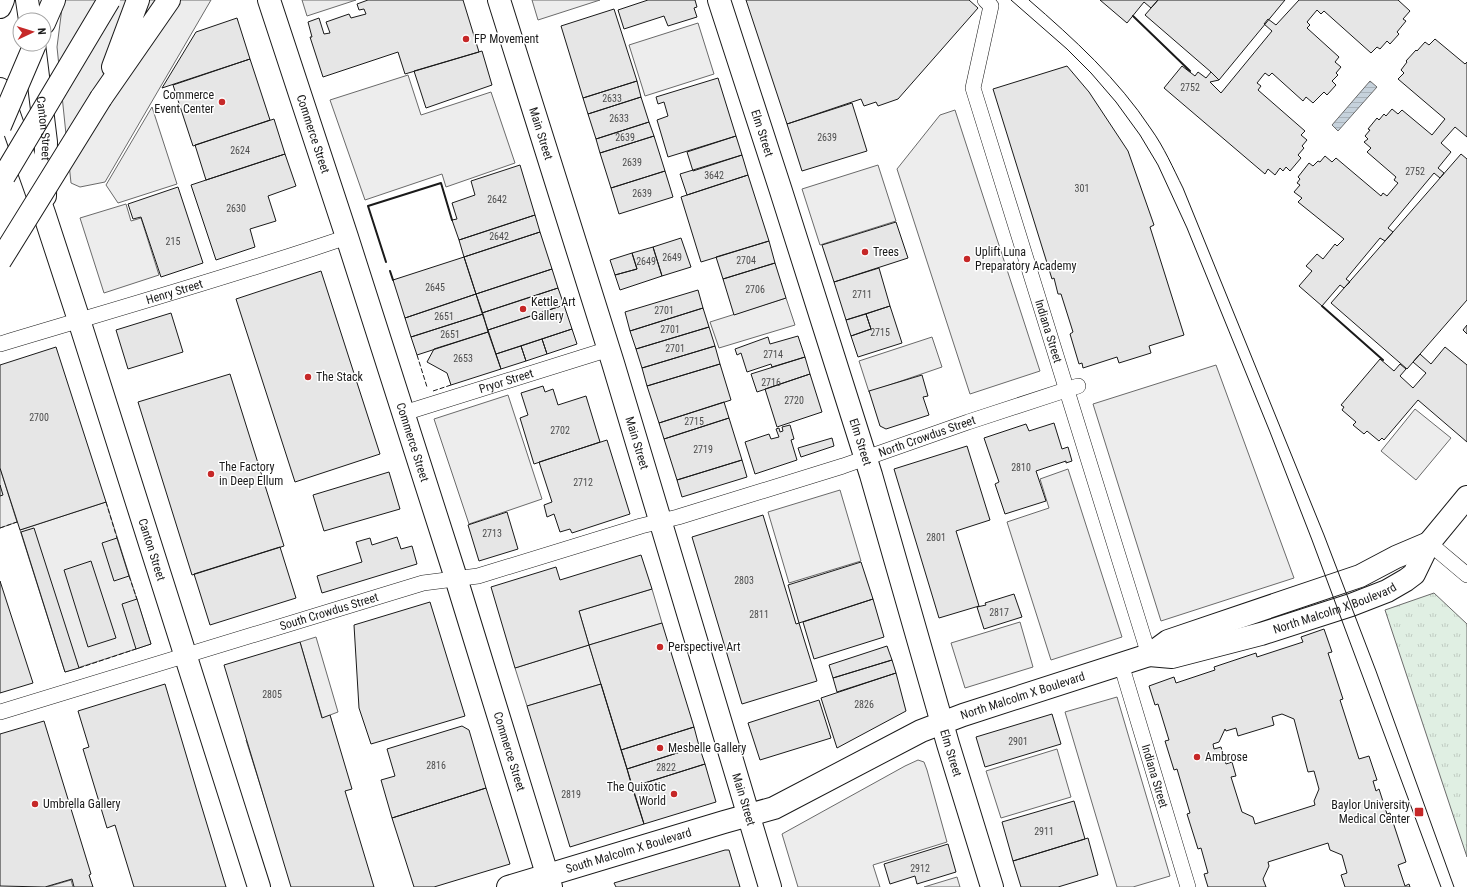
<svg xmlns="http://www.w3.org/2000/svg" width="1467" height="887" font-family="'Roboto Condensed',sans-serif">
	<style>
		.park { fill: url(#park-tufts); stroke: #6a6a6a }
		.parking { fill: #ededed; stroke: #6a6a6a }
		.water { fill: url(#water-rules); stroke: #6a6a6a }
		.building { fill: #e6e6e6; stroke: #1a1a1a; fill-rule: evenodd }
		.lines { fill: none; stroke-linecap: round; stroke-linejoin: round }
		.street-casing { stroke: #1a1a1a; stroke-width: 16 }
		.secondary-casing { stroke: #1a1a1a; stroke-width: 24 }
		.highway-casing { stroke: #1a1a1a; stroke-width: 24 }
		.street { stroke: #fff; stroke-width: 15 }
		.secondary { stroke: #fff; stroke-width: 22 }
		.highway { stroke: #fff; stroke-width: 22 }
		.tram { stroke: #1a1a1a; stroke-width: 1 }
		.highway-bridge-casing { stroke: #1a1a1a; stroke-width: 24; stroke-linecap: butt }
		.highway-bridge { stroke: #fff; stroke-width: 22 }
		.fence { stroke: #1a1a1a; stroke-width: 1; stroke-dasharray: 5 2; stroke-linecap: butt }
		.wall { stroke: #1a1a1a; stroke-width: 2 }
		.poi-dot { fill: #c62828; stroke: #fff; stroke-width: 1.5 }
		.labels { text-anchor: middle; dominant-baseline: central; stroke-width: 3; stroke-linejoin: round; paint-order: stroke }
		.number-label { font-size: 10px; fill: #4d4d4d }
		.poi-label { font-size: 12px; fill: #1a1a1a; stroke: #fff; text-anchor: start }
		.street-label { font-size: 12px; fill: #1a1a1a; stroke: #fff }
	</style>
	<defs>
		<pattern id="park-tufts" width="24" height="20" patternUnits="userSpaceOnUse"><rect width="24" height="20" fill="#e0efe3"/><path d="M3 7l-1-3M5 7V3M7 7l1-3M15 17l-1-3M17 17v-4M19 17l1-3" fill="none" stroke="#c0ccc2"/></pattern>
		<pattern id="water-rules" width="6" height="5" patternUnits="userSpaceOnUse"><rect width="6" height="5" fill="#c6d2dc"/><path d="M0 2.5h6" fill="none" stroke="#aab4bc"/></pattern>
	</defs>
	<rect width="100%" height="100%" fill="#fff"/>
	<path class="park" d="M1434 593 1467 624V857L1385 610Z"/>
	<path class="parking" d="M63 0H211L105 182 80 187 71 183 57 47Z
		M302 0H356L307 16Z
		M532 0H600L538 20Z
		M698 23 714 74 645 96 629 45Z
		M408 75 421 115 491 92 515 163 446 187 442 174 365 200 330 100Z
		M152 107 177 184 118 203 106 185Z
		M955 110 1040 371 970 394 897 169 940 115Z
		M878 165 896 221 820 245 802 189Z
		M126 204 131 221 141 218 159 275 104 293 80 218Z
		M786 298 795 325 719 348 710 322Z
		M932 337 942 367 869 392 859 361Z
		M1216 365 1294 578 1161 621 1093 404Z
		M508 395 542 499 469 524 434 419Z
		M1415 409 1451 438 1416 480 1381 451Z
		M0 468 17 522 0 528Z
		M1068 469 1122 637 1051 660 1007 522 1049 508 1040 479Z
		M840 490 861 561 789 583 768 512Z
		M106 502 151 644 65 672 20 530Z
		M652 589 662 623 589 645 601 684 527 706 515 668 589 645 579 611Z
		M1020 622 1033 667 965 688 951 643Z
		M316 637 338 712 330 715 349 788 269 813 246 740 322 717 300 642Z
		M1117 697 1170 876 1133 887H1117L1065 712Z
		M1057 749 1071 797 1001 818 986 771Z
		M918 760 924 762 927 770 947 842 873 865 880 887H798L782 834 905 766Z
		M957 877 960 887H924Z
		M71 880 73 887H47Z"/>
	<path class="water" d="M1370 81 1377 87 1338 131 1332 125Z"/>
	<path class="building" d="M368 0H463L479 52 405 74 398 52 323 77 310 37H312L308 22 319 18 324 34 330 33 326 22 349 14 351 18 366 14 364 9 359 10 357 4Z
		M648 0H695L697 7 694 8 697 17 668 26 664 16 624 29 618 10Z
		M746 0H969L978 8 898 99 878 106 876 102 864 106 861 99 787 124Z
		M1100 0H1158L1151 8 1144 2 1127 23Z
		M1158 0H1285L1219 80 1211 72 1145 15Z
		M1299 0H1398L1410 11 1403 19 1406 21 1397 32 1399 34 1390 44 1387 41 1380 49 1377 47 1371 53 1324 11 1321 14 1317 10 1307 22 1310 25 1307 28 1339 57 1335 62 1341 67 1336 73 1338 75 1332 81 1336 85 1327 95 1324 92 1313 103 1306 97 1303 101 1272 73 1269 76 1265 73 1257 83 1261 86 1258 90 1305 131 1301 135 1307 140 1302 146 1304 148 1298 155 1301 158 1290 171 1286 167 1283 171 1280 168 1275 175 1268 169 1265 174 1164 88 1182 66 1195 76 1198 72 1206 78 1211 72 1219 80 1210 82 1221 93 1272 31 1264 24 1268 19 1276 25Z
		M614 9 637 81 583 98 561 26Z
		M237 18 250 59 162 88 196 32Z
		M1435 39 1465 64 1467 62V137L1455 127 1441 143 1451 152 1438 168 1444 173 1440 178 1434 173 1388 228 1393 232 1385 241 1380 238 1346 279 1350 282 1344 288 1340 285 1322 306 1299 286 1312 271 1306 266 1317 254 1323 259 1335 244 1337 246 1344 239 1298 202 1302 198 1294 192 1300 185 1297 183 1300 179 1298 177 1309 163 1313 166 1318 161 1320 162 1325 156 1332 162 1336 158 1381 196 1383 193 1387 196 1398 183 1394 180 1396 177 1367 152 1371 148 1364 142 1368 139 1365 136 1370 130 1368 129 1377 118 1379 120 1384 114 1386 116 1392 109 1398 114 1402 110 1432 135 1445 119 1398 79 1404 73 1401 70 1407 62 1406 61 1416 50 1417 51 1425 42 1429 45Z
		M482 51 492 85 426 108 414 71Z
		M250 59 270 120 193 146 173 85Z
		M1067 66 1089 92 1128 151 1154 225 1150 227 1184 335 1149 346 1151 353 1119 363 1117 357 1083 368 1082 363 1079 364 1070 334 1073 332 1061 294H1058L1054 278 1052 279 993 89Z
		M718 78 736 136 668 157 657 120 668 116 664 102 658 104 656 97Z
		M637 81 641 97 588 114 583 98Z
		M641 97 649 122 596 139 588 114Z
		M852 103 867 151 802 171 787 124Z
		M274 119 285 154 206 180 195 145Z
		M649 122 654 136 600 153 596 139Z
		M654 136 665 171 611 188 600 153Z
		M736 136 742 155 693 171 687 152Z
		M285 154 296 186 268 196 276 221 250 229 255 247 216 260 191 185Z
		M1461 154 1467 159V300L1407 369 1331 303Z
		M742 155 748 175 687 195 680 174Z
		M520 165 535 215 459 240 452 220 457 219 452 203 475 195 471 181Z
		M665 171 673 197 619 214 611 188Z
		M748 175 769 241 701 262 681 197Z
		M178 187 203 263 161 277 141 217 133 219 128 204Z
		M535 215 540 232 464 257 459 240Z
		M896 222 908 258 834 282 822 245Z
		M540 232 552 269 476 294 464 257Z
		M681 238 691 267 662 276 653 247Z
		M769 241 775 263 723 279 716 257Z
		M653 247 662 276 620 290 615 275 637 269 632 253Z
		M632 253 637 269 615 275 610 260Z
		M464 257 476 294 405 318 393 280Z
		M775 263 786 298 734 315 723 279Z
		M879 268 890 306 846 320 834 282Z
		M552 269 558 288 482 313 476 294Z
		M321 271 380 454 295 482 236 299Z
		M558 288 564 305 488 330 482 313Z
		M698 290 703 308 630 331 625 312Z
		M476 294 483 314 411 337 405 318Z
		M564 305 572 329 496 354 488 330Z
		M890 306 902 343 858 357 851 336 871 329 866 314Z
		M703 308 709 327 636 349 630 331Z
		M171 313 183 352 128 369 116 330Z
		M483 314 488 332 417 355 411 337Z
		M866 314 871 329 851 336 846 320Z
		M1467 325V334L1463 330Z
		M709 327 715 346 642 368 636 349Z
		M572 329 577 344 547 354 542 339Z
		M488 332 501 369 451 385 447 373 427 362 434 349Z
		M798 336 805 357 772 367 771 364 747 372 741 353 737 355 735 349 768 337 770 344Z
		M542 339 547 354 526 361 521 346Z
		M521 346 526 361 501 369 496 354Z
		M715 346 720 364 647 386 642 368Z
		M56 347 106 502 20 530 0 468V365Z
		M1445 347 1467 365V442L1418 400 1384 440 1382 438 1379 441 1367 431 1364 434 1353 425 1356 422 1342 410 1344 407 1341 405 1380 359 1394 371 1400 364 1406 369 1400 376 1413 388 1426 373 1413 362 1420 354 1431 364Z
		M805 357 810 374 757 392 751 374Z
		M720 364 731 400 659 423 647 386Z
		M230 374 284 546 192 575 138 402Z
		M810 374 822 412 777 427 765 389Z
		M922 375 928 396 923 397 929 415 886 429 880 426 869 391Z
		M543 386 545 392 553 389 558 405 586 396 600 442 534 464 520 418 528 415 521 393Z
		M724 402 729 418 664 439 659 423Z
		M729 418 742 460 677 480 664 439Z
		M1054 423 1062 449 1068 447 1072 461 1066 463V461L1036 471 1046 501 1005 514 995 484 999 482 984 438 1026 424 1029 431Z
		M790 425 794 439 791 440 797 460 755 474 745 442 769 434 771 439 779 437 776 429 779 428 780 432 783 431 782 427Z
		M832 438 834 446 801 457 798 448Z
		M607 440 630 514 572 533 570 529 560 532 554 514 547 517 544 505 552 502 539 462Z
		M967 446 990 520 956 531 979 606 939 618 894 469Z
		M742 460 747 477 682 497 677 480Z
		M389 472 400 509 324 531 313 495Z
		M0 485 3 495 0 496Z
		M507 512 518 549 479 561 468 525Z
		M763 515 796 624 799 623 817 681 742 704 692 537Z
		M34 528 79 668 65 672 21 532Z
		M397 537 401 549 412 546 417 564 322 593 317 576 362 562 356 542 370 538 372 545Z
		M117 538 129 576 114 581 102 543Z
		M280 547 296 598 210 625 194 574Z
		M641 555 652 589 579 611 589 645 515 668 491 587 556 567 560 580Z
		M91 561 116 638 88 647 64 570Z
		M861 562 873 599 799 623 788 585Z
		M0 581 33 683 0 693Z
		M1014 594 1022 617 984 629 977 607 986 605 985 603Z
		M137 599 151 644 136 649 122 604Z
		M873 599 884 637 814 659 803 622Z
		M430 602 465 716 371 744 359 708 354 625Z
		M662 623 694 727 621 750 589 645Z
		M1324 629 1332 652 1328 653 1343 699 1340 700 1359 759 1369 756 1377 780 1373 781 1376 791 1379 789 1387 814 1390 813 1406 862 1398 865 1405 886 1409 884 1410 887H1345L1341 875 1347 873 1342 855 1330 850 1328 843 1268 862 1269 866 1263 879 1266 887H1208L1204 874 1208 873 1201 848 1198 849 1187 814 1190 813 1177 769 1174 770 1165 741 1169 740 1158 704 1155 705 1149 686 1174 677 1176 683 1215 670 1214 667 1256 653 1257 657 1303 642 1301 637ZM1282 714 1294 719 1308 772 1314 771 1319 789 1314 801 1315 805 1255 824 1253 817 1242 812 1231 777 1236 776 1232 762 1226 764 1221 747 1214 749 1213 744 1219 742 1225 729 1226 731 1236 728 1238 736 1274 725 1272 717Z
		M300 642 322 718 330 715 352 789 345 791 374 887H291L224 665Z
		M887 646 892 660 833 678 829 665Z
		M892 660 896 673 837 692 833 678Z
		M896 673 906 711 837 748 821 698Z
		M165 684 199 798 226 887H134L115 825 107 828 83 749 89 747 78 711Z
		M601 684 644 824 570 847 527 706Z
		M819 700 831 738 760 760 748 723Z
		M1052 714 1061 744 985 767 976 737Z
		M44 721 91 874 89 875 93 887H74L72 879 45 887 0 886V734Z
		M462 726 469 730 486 788 392 818 381 780 395 776 387 749Z
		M694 727 699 746 627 769 621 750Z
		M699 746 705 764 632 787 627 769Z
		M705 764 716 802 644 824 632 787Z
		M486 788 510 864 434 887H414L392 818Z
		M1074 801 1085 839 1013 861 1002 822Z
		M1088 838 1098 875 1058 887H1021L1013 861Z
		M948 844 956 872 917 884 915 876 890 884 884 864Z
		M725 850H729L740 887H616L614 883Z"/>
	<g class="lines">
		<defs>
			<g id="street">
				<path id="s1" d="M985 0 991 6 973 88 1149 655"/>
				<path id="s2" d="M0 344C116 309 233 276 347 237"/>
				<path id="s3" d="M404 413 609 349"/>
				<path d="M1429 543 1467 575"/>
				<path id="s4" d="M1121 664 1188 887"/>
				<path id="s5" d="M0 712 423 583 478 576 641 526 678 517 843 466 968 422 1078 386"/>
			</g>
			<g id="secondary">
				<path d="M27 0 30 20"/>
				<path id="s6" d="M269 0 347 237 456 578 551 887"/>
				<path id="s7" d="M499 0 613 363 770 887"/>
				<path id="s8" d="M719 0 781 191 871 475 948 744 992 887"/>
				<path id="s9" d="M34 44 46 142 45 196"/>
				<path id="s10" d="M0 89 44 213 79 320 259 887"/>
				<path id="s11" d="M1149 655 1172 657 1261 634 1351 605 1387 591 1406 580 1414 574 1429 543 1467 497"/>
				<path id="s12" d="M508 887 724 822 774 808 921 731 963 715 1149 655 1168 641 1360 576 1396 557 1429 543"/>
			</g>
			<path id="highway" d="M0 7 3 0
				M44 23 54 0
				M113 67 138 0
				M101 98 169 0"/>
		</defs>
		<use href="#street" class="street-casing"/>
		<use href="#secondary" class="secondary-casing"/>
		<use href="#highway" class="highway-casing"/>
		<use href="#street" class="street"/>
		<use href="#secondary" class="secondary"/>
		<use href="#highway" class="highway"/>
		<path class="tram" d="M1011 0 1067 49 1091 73 1116 102 1140 135 1158 165 1187 228 1270 432 1312 540 1441 887
			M1029 0C1074 39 1118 79 1151 129 1164 147 1173 168 1183 188L1324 535 1376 671 1454 887"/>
		<defs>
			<path id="highway-bridge" d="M0 126 35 44
				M4 176 109 0
				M0 261 101 98"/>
		</defs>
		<use href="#highway-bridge" class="highway-bridge-casing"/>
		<use href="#highway-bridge" class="highway-bridge"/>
		<path class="fence" d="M417 355 427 387
			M433 391 451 385
			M106 502 117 538
			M0 528 17 522
			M129 576 137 599
			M79 668 136 649"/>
		<path class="wall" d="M1133 16 1190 71
			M386 262 368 206 441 183 452 220
			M390 271 393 280
			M1322 306 1383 360"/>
	</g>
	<g class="poi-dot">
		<circle cx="466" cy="39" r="4"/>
		<circle cx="222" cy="102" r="4"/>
		<circle cx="865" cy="252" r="4"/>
		<circle cx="967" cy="259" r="4"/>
		<circle cx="523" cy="309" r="4"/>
		<circle cx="308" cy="377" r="4"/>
		<circle cx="211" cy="474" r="4"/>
		<circle cx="660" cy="647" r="4"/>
		<circle cx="660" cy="748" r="4"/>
		<circle cx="1197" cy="757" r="4"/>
		<circle cx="674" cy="794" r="4"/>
		<circle cx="35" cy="804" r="4"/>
		<rect x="1414" y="807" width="10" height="10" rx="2"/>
	</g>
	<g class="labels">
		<g class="number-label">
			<text x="1190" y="87">2752</text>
			<text x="612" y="98">2633</text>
			<text x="619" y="118">2633</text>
			<text x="625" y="137">2639</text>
			<text x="827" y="137">2639</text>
			<text x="240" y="150">2624</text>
			<text x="632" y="162">2639</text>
			<text x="1415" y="171">2752</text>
			<text x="714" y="175">3642</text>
			<text x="1082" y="188">301</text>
			<text x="642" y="193">2639</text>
			<text x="497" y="199">2642</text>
			<text x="236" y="208">2630</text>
			<text x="499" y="236">2642</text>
			<text x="173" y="241">215</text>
			<text x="672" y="257">2649</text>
			<text x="746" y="260">2704</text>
			<text x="646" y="261">2649</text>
			<text x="435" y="287">2645</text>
			<text x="755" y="289">2706</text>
			<text x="862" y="294">2711</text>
			<text x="664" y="310">2701</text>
			<text x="444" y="316">2651</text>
			<text x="670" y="329">2701</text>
			<text x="880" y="332">2715</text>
			<text x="450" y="334">2651</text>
			<text x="675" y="348">2701</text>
			<text x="773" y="354">2714</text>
			<text x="463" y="358">2653</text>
			<text x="771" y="382">2716</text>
			<text x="794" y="400">2720</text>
			<text x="39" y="417">2700</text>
			<text x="694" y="421">2715</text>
			<text x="560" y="430">2702</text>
			<text x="703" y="449">2719</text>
			<text x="1021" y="467">2810</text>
			<text x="583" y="482">2712</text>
			<text x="492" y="533">2713</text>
			<text x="936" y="537">2801</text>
			<text x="744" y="580">2803</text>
			<text x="999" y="612">2817</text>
			<text x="759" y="614">2811</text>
			<text x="272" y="694">2805</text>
			<text x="864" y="704">2826</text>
			<text x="1018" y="741">2901</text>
			<text x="436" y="765">2816</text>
			<text x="666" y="767">2822</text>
			<text x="571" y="794">2819</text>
			<text x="1044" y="831">2911</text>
			<text x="920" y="868">2912</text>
		</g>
		<g class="poi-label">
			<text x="474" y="39">FP Movement</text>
			<text x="214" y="95" text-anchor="end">Commerce<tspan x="214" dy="14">Event Center</tspan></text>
			<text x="873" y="252">Trees</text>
			<text x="975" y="252">Uplift Luna<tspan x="975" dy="14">Preparatory Academy</tspan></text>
			<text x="531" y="302">Kettle Art<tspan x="531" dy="14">Gallery</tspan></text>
			<text x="316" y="377">The Stack</text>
			<text x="219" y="467">The Factory<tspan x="219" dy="14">in Deep Ellum</tspan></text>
			<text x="668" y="647">Perspective Art</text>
			<text x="668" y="748">Mesbelle Gallery</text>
			<text x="1205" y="757">Ambrose</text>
			<text x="666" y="787" text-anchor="end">The Quixotic<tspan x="666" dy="14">World</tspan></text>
			<text x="43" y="804">Umbrella Gallery</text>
			<text x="1410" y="805" text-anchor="end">Baylor University<tspan x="1410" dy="14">Medical Center</tspan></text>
		</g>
		<g class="street-label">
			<text stroke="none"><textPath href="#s9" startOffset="85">Canton Street</textPath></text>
			<text stroke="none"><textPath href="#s7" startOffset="140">Main Street</textPath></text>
			<text stroke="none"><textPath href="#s8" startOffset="140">Elm Street</textPath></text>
			<text stroke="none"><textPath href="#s6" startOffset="141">Commerce Street</textPath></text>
			<text stroke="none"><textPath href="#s2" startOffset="182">Henry Street</textPath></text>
			<text stroke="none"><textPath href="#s1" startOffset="347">Indiana Street</textPath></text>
			<text stroke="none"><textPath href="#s3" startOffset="107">Pryor Street</textPath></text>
			<text stroke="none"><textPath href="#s5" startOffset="968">North Crowdus Street</textPath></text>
			<text stroke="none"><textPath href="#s8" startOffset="464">Elm Street</textPath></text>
			<text stroke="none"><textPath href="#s6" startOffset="465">Commerce Street</textPath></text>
			<text stroke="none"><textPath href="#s7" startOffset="464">Main Street</textPath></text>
			<text stroke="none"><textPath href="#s10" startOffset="485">Canton Street</textPath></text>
			<text stroke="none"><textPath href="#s11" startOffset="193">North Malcolm X Boulevard</textPath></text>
			<text stroke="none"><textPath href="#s5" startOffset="344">South Crowdus Street</textPath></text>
			<text stroke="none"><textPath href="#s12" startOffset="551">North Malcolm X Boulevard</textPath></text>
			<text stroke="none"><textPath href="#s6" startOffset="789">Commerce Street</textPath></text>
			<text stroke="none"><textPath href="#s8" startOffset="788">Elm Street</textPath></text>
			<text stroke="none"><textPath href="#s4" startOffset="117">Indiana Street</textPath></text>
			<text stroke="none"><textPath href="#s7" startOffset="836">Main Street</textPath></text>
			<text stroke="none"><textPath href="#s12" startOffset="126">South Malcolm X Boulevard</textPath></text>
		</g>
	</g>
	<g transform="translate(32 32) rotate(86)"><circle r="19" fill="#ffffff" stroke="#a3a3a3"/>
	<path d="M0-3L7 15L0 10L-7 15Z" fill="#c62828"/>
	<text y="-6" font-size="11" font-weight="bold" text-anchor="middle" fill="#1a1a1a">N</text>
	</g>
</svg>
